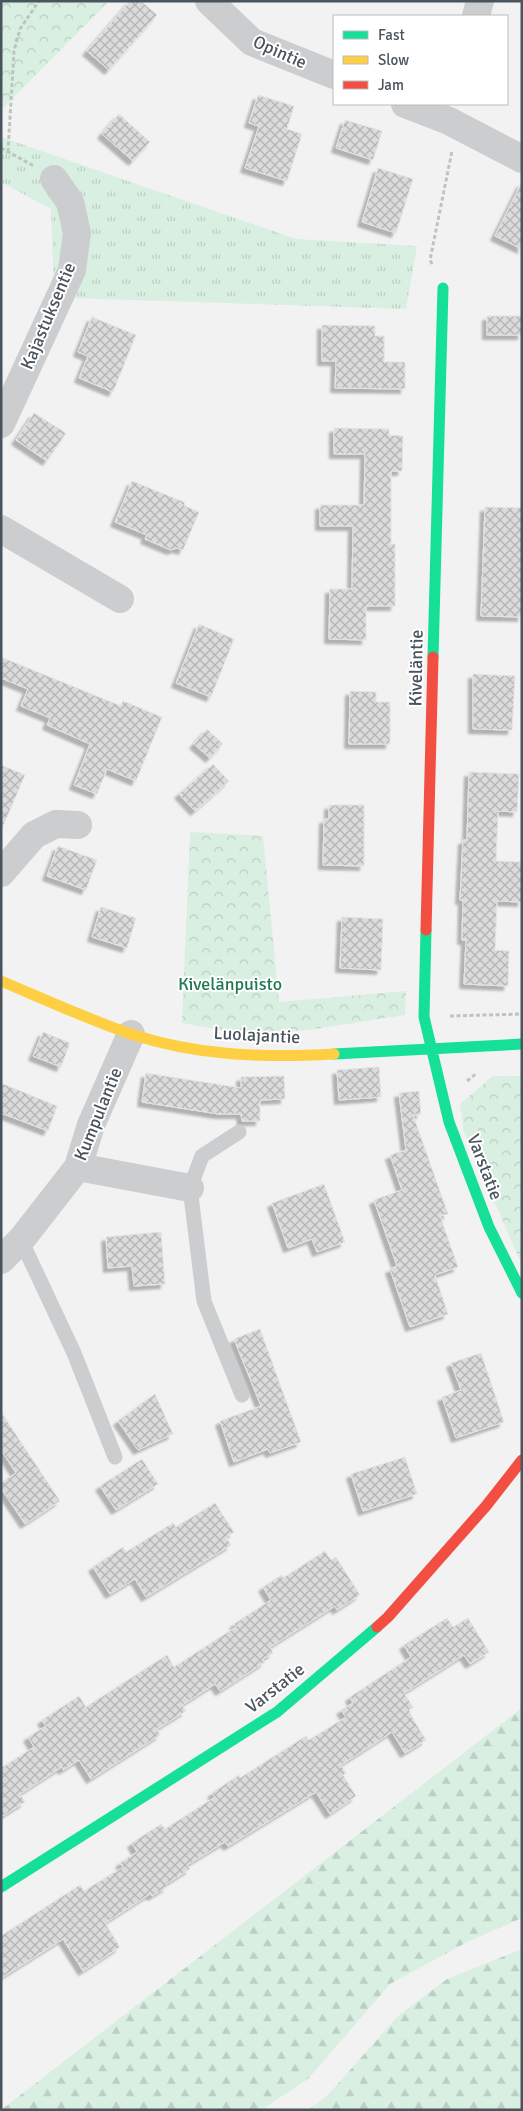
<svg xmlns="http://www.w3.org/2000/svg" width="523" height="2111" font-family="Signika,sans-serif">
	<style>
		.grass { fill: url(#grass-tufts) }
		.forest { fill: url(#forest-firs) }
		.park { fill: url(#park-crowns) }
		.building { fill: url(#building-cross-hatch); stroke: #e3e4e5; filter: url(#shadow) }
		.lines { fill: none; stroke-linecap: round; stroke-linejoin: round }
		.path { stroke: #bbc5c2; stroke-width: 3; stroke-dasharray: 4 2.5; stroke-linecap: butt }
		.lane { stroke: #cccdcf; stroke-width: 15 }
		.street { stroke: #cccdcf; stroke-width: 28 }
		.fast { stroke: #16e098; stroke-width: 11 }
		.slow { stroke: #ffcf43; stroke-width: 11 }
		.jam { stroke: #f24e42; stroke-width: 11 }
		.labels { text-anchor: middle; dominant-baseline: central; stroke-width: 4; stroke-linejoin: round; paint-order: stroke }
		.street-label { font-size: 18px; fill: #4a545d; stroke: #fff }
		.park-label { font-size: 18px; fill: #1f7a4e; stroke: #fff }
	</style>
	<defs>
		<pattern id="grass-tufts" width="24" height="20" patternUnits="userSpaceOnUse" patternTransform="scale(1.25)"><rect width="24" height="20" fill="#d8efe2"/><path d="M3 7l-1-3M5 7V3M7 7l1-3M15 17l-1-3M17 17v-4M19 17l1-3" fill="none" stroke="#bbcfc4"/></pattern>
		<pattern id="forest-firs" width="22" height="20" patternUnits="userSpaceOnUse" patternTransform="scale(1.25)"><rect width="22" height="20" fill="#d8efe2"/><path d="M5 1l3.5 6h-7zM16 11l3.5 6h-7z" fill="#bbcfc4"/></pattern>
		<pattern id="park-crowns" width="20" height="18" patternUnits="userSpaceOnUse" patternTransform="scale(1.25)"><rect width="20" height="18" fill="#d8efe2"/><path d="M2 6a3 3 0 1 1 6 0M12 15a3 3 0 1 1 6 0" fill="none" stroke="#bbcfc4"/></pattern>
		<pattern id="building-cross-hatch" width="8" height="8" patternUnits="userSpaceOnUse" patternTransform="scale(1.25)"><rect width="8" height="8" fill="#dbdbdc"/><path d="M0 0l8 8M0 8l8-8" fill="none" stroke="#b4b4b6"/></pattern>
		<filter id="shadow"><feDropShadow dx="-4.5" dy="4.5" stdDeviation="1" flood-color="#0004"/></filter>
	</defs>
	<rect width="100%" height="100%" fill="#f2f2f2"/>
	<path class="grass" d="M1 137 296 239 417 246 406 309 70 298 54 292 51 209 1 182Z"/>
	<path class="forest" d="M522 1708V1918L469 1941 390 1984 308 2079 261 2110H1Z
		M522 1949V2110H308L327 2096 398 2016 447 1979Z"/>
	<path class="park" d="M1 1H109L1 110Z
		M190 832 263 836 279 1002 406 991 405 1015 308 1030 238 1033 182 1023Z
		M493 1076H522V1265L464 1132 460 1104Z"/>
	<path class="building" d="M130 1H141L157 15 109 70 87 51Z
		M258 95 294 106 287 129 302 134 287 181 245 168 259 126 249 123Z
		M119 114 150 142 133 161 102 134Z
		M345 120 382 131 373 160 336 148Z
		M378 168 413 179 396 233 362 222Z
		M522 182V249L495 236Z
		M487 316H522V335H487Z
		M92 317 136 335 113 392 79 378 88 356 78 352Z
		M322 325 375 326V336H384V362H405V389L335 388 336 361H322Z
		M34 413 66 433 47 461 16 440Z
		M334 428 389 429V435L403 436 402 471H391V544H395V606H366V640L329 639 330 589H352L353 526H320V505H364L365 454H334Z
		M132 481 184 502 185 506 199 512 183 550 177 548 171 550 145 539 147 535 115 522Z
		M485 507 522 508V617L481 616Z
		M199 624 234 639 211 697 176 683Z
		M1 657 121 706 123 701 162 717 136 781 107 769 97 794 74 785 90 744 47 725 50 718 21 706 28 689 1 678Z
		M473 674 515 676 512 730 473 729Z
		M350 691 376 692V702H390V744H349Z
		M207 729 223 744 210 758 194 744Z
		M213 764 229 781 195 811 179 794Z
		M1 765 25 775 1 831Z
		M469 772 519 774 517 812 498 811 496 861 522 862V902L497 901 495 950 509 951 508 986 464 984 466 940H462L463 900H460L463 840H467Z
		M329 805H364V866L323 865 324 819H329Z
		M58 846 97 860 86 890 47 876Z
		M101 907 136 918 127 948 92 937Z
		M342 917 383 919 381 970 340 968Z
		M43 1032 70 1043 61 1067 33 1056Z
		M379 1067 381 1097 339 1100 337 1070Z
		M146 1073 241 1088V1077L284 1076 285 1099 260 1100V1121H242L241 1114H219L142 1102Z
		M1 1083 57 1106 48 1131 1 1113Z
		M419 1091 421 1114 413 1115 448 1214 440 1216 458 1267 435 1275 448 1314 410 1327 390 1269 397 1266 374 1200 402 1190 390 1155 406 1150 399 1093Z
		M324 1184 345 1242 317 1252 312 1239 288 1248 272 1203Z
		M161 1232 165 1284 134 1286 132 1266 108 1268 106 1237Z
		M260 1329 301 1442 270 1453 268 1449 234 1462 220 1421 261 1406 234 1339Z
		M481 1353 504 1422 456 1438 442 1397 461 1390 451 1363Z
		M155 1394 173 1434 138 1450 118 1421Z
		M1 1412 60 1501 25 1524 1 1488V1483L16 1473 1 1450Z
		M405 1457 417 1494 363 1511 351 1474Z
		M142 1459 158 1484 116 1510 100 1486Z
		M215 1503 234 1532 226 1537 231 1545 146 1597 135 1579 110 1594 93 1567 123 1547 126 1552 173 1523 176 1527Z
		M325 1551 331 1560 336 1557 360 1595 337 1610 335 1606 270 1647 273 1653 263 1659 265 1662 220 1691 215 1684 182 1705 186 1711 157 1729 160 1735 91 1779 79 1760 63 1770 62 1767 20 1794 25 1802 1 1817V1765L3 1767 34 1747 28 1737 46 1726 42 1720 79 1696 86 1707 167 1655 174 1667 236 1627 234 1624 271 1600 263 1587 282 1575 283 1578Z
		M447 1618 453 1627 468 1618 489 1652 470 1664 464 1655 404 1693 413 1707 409 1710 413 1719 426 1740 405 1753 392 1732 341 1765 346 1773 343 1775 356 1796 330 1814 316 1792 228 1846 225 1842 187 1865 190 1869 166 1884 167 1887 152 1896 150 1894 105 1923 120 1947 83 1971 63 1939 1 1978V1936L80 1885 84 1891 123 1867 120 1863 137 1852 132 1843 161 1824 165 1829 215 1797 212 1793 239 1775 240 1778 306 1736 309 1740 346 1717 341 1710 353 1703 350 1697 411 1657 404 1645Z"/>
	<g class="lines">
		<path class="path" d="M1 148 34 166
			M8 152 14 51 20 29 39 1
			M432 264 430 260 452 151
			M450 1016 522 1014
			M467 1081 477 1073"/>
		<path class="lane" d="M239 1132 202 1156 190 1188 204 1301 242 1395
			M21 1240 74 1353 115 1457"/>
		<path class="street" d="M209 1 252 42 334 75
			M476 16 480 1
			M405 104 449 121 522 159
			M1 424 72 270 77 233 70 202 54 179
			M1 529 120 599
			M1 873 34 835 56 824 78 825
			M78 1167 190 1188
			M1 1260 21 1240 78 1167 91 1125 131 1034"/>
		<path class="fast" d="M433 657 443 288
			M426 930 424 1017 449 1122 489 1227 522 1293
			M334 1054 522 1044
			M1 1887 277 1712 377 1627"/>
		<path class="slow" d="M1 981C44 999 87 1019 131 1034 197 1056 265 1058 334 1054"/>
		<path class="jam" d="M426 930 433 657
			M377 1627 388 1617 486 1506 522 1460"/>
	</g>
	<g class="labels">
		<g class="street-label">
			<text transform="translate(280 52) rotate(24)">Opintie</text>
			<text transform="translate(48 316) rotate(-67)">Kajastuksentie</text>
			<text transform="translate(416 668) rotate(-89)">Kiveläntie</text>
			<text transform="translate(257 1035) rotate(3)">Luolajantie</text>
			<text transform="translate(98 1114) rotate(-68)">Kumpulantie</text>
			<text transform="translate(485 1167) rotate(69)">Varstatie</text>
			<text transform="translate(275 1688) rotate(-38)">Varstatie</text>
		</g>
		<g class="park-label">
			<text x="230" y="984">Kivelänpuisto</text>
		</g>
	</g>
	<rect width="523" height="2111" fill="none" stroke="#4a545d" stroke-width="5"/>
	<rect x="333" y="15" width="175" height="90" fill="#ffffff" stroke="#b7bbbe"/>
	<rect x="343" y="31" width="25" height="8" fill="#16e098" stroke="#b7bbbe"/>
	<text x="378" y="40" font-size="15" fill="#4a545d">Fast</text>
	<rect x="343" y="56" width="25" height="8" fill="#ffcf43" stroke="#b7bbbe"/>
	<text x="378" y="65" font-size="15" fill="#4a545d">Slow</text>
	<rect x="343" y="81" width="25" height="8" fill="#f24e42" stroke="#b7bbbe"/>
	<text x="378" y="90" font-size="15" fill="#4a545d">Jam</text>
</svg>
